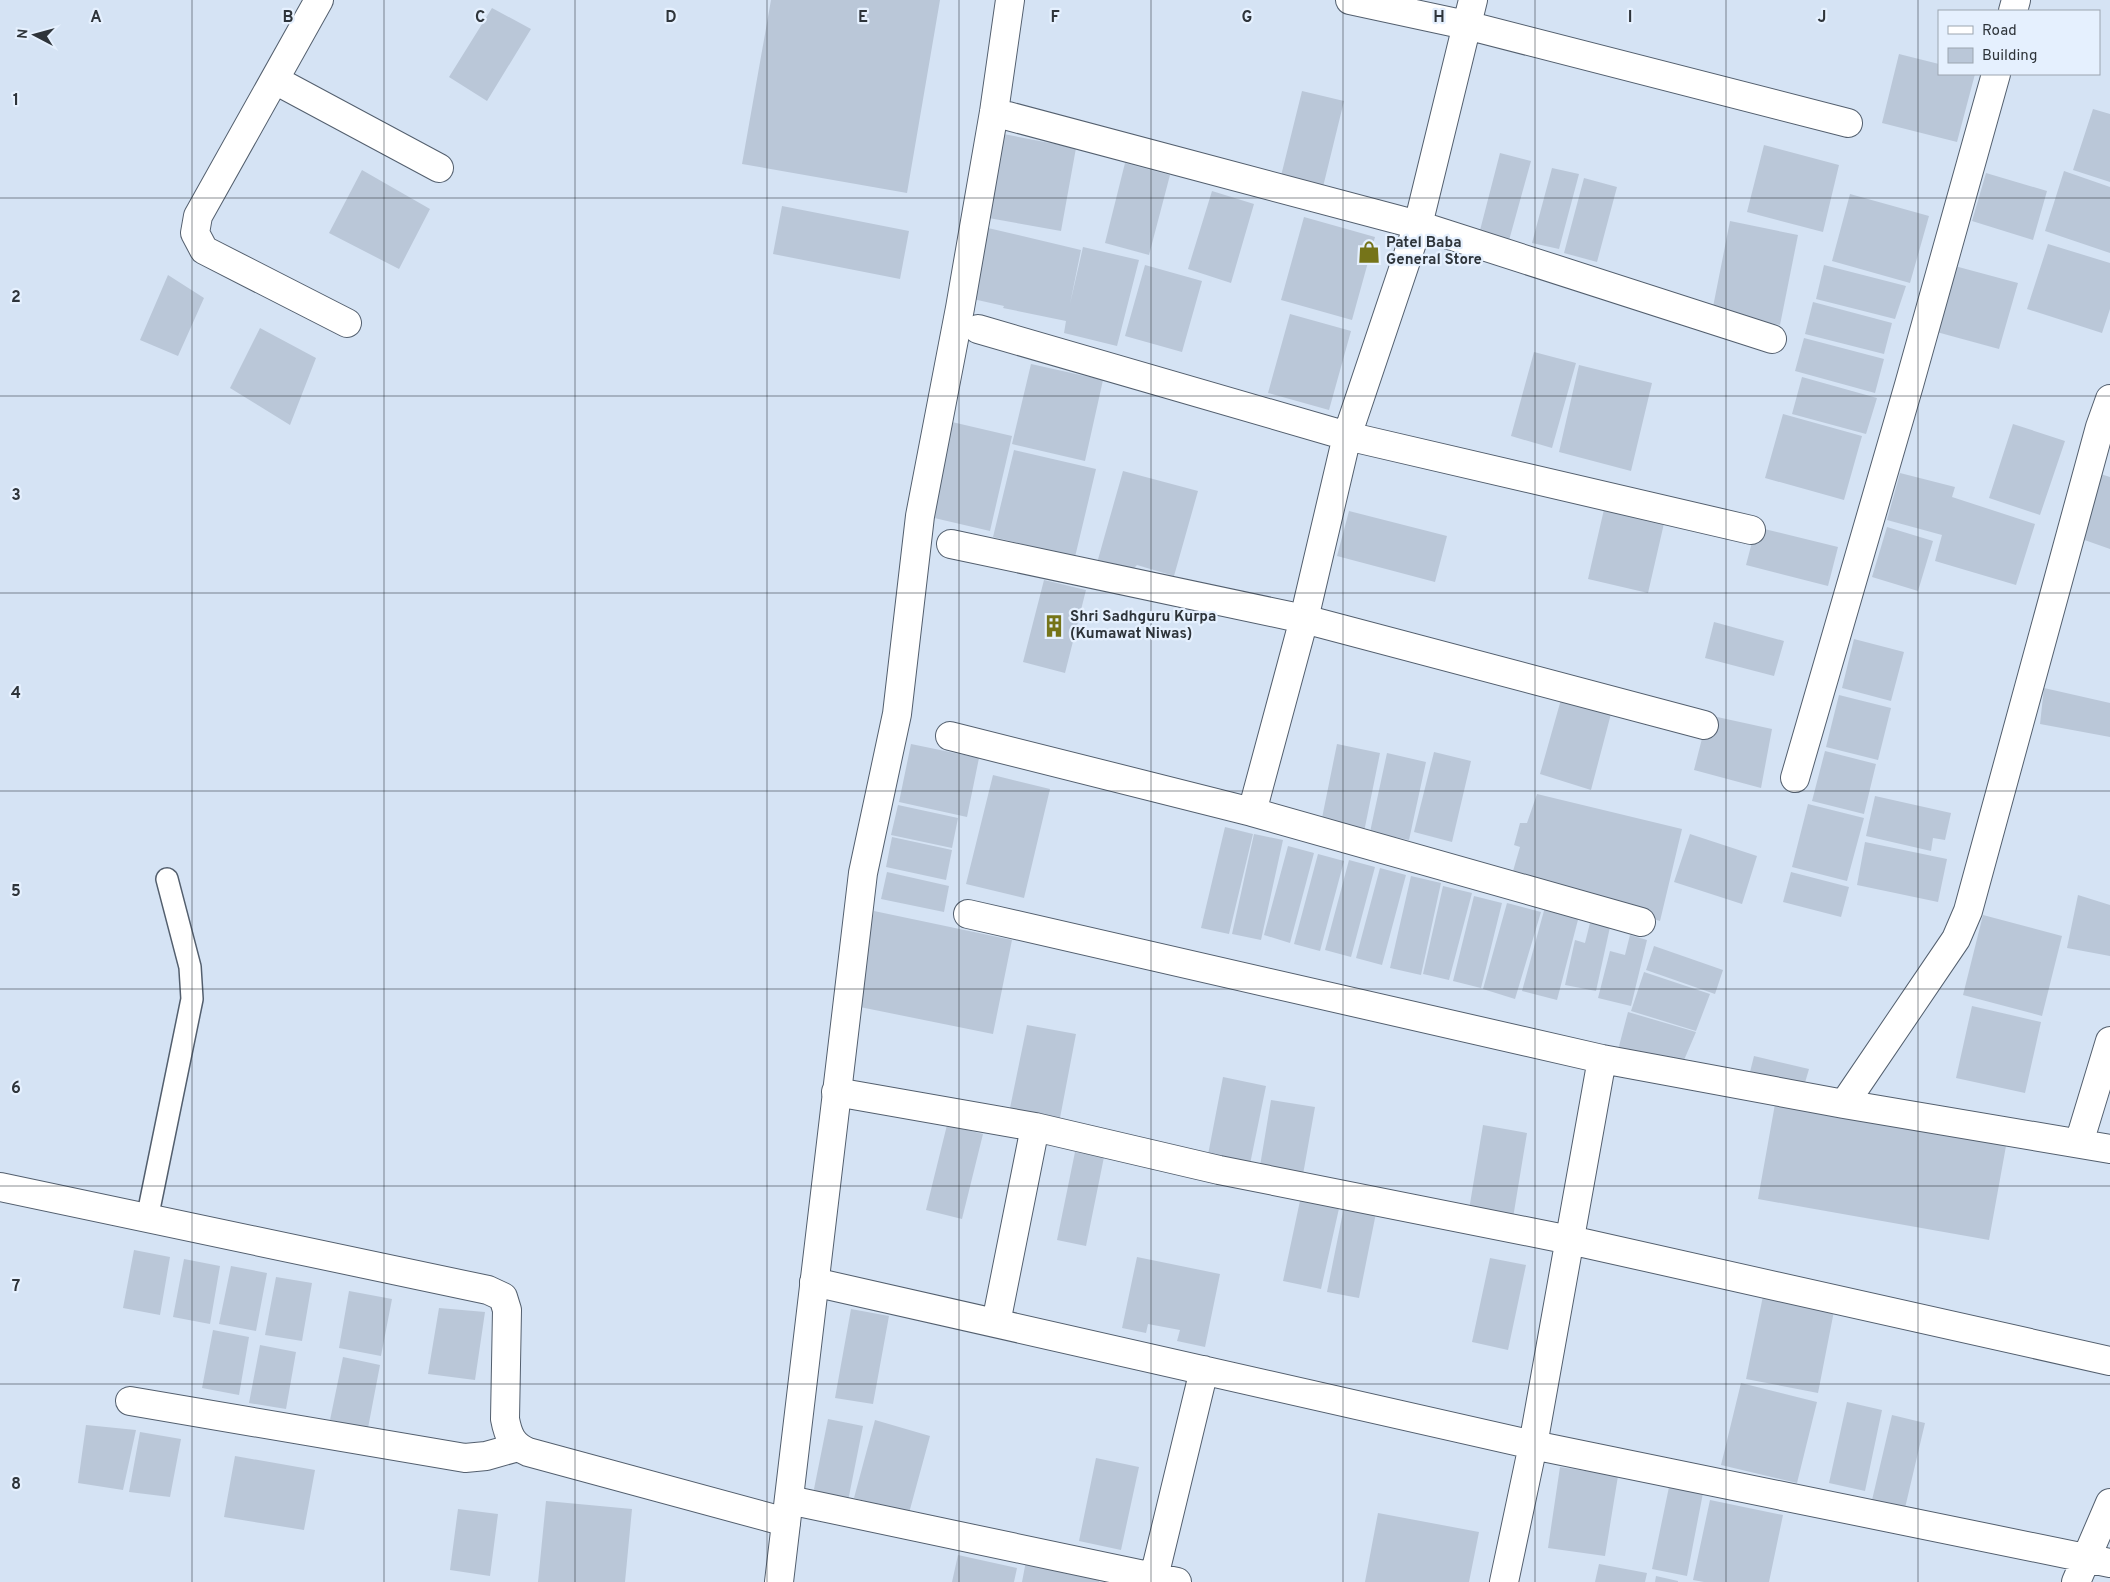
<svg xmlns="http://www.w3.org/2000/svg" width="2110" height="1582" font-family="Overpass,sans-serif">
	<style>
		.building { fill: #bac7d8 }
		.lines { fill: none; stroke-linecap: round; stroke-linejoin: round }
		.lane-casing { stroke: #535f6e; stroke-width: 24 }
		.street-casing { stroke: #535f6e; stroke-width: 30 }
		.secondary-casing { stroke: #535f6e; stroke-width: 30 }
		.lane { stroke: #fff; stroke-width: 21 }
		.street { stroke: #fff; stroke-width: 28 }
		.secondary { stroke: #fff; stroke-width: 28 }
		.grid { fill: none; stroke: #2e343a; stroke-width: 1; stroke-opacity: 0.55 }
		.labels { text-anchor: middle; dominant-baseline: central; stroke-width: 4.5; stroke-linejoin: round; paint-order: stroke }
		.poi-label { font-size: 15px; font-weight: bold; fill: #2e343a; stroke: #e5f0fe; text-anchor: start }
		.grid-label { font-size: 16px; text-anchor: middle; font-weight: bold; fill: #2e343a; stroke: #e5f0fe; stroke-width: 4.5; stroke-linejoin: round; paint-order: stroke }
	</style>
	<rect width="100%" height="100%" fill="#d5e3f4"/>
	<path class="building" d="M771 0H940L907 193 742 164Z
		M492 8 531 29 487 101 449 77Z
		M1899 54 1939 64V74H1975L1957 142 1882 123Z
		M1302 91 1344 101 1322 191 1280 180Z
		M2093 109 2110 114V182L2073 170Z
		M998 133 1076 148 1061 231 983 217Z
		M1764 145 1839 165 1823 232 1747 212Z
		M1500 153 1531 161 1508 244 1478 238Z
		M1125 163 1170 175 1149 255 1105 243Z
		M1552 168 1579 174 1559 249 1532 243Z
		M362 170 430 209 399 269 329 233Z
		M2064 171 2110 187V253L2045 231Z
		M1986 173 2047 191 2033 240 1972 221Z
		M1584 178 1617 187 1597 262 1564 253Z
		M1212 191 1254 204 1231 283 1188 269Z
		M1850 194 1929 216 1910 283 1832 261Z
		M782 206 909 231 900 279 773 254Z
		M1304 217 1375 237 1352 320 1281 300Z
		M1730 221 1798 235 1780 325 1712 312Z
		M988 228 1081 250 1070 304 1083 247 1139 260 1117 346 1064 333 1066 321 1003 308 1004 306 973 299Z
		M2048 244 2110 263V309L2102 333 2027 309Z
		M1145 265 1202 281 1182 352 1125 336Z
		M1824 265 1906 286 1895 319 1816 299Z
		M1951 265 2018 283 1999 349 1933 331Z
		M168 275 204 298 178 356 140 340Z
		M1813 302 1892 323 1884 354 1805 334Z
		M1290 314 1351 331 1329 410 1268 393Z
		M260 328 316 358 290 425 230 388Z
		M1804 338 1884 359 1875 393 1795 371Z
		M1534 352 1576 363 1552 448 1511 436Z
		M1031 364 1103 380 1085 461 1012 444Z
		M1579 365 1652 383 1631 471 1559 452Z
		M1802 377 1877 398 1866 434 1792 414Z
		M1783 414 1862 436 1844 500 1765 478Z
		M952 422 1012 436 990 531 930 517Z
		M2013 424 2065 441 2040 515 1989 498Z
		M1014 450 1096 469 1075 557 993 537Z
		M1123 471 1198 491 1174 576 1137 565 1130 572 1097 563Z
		M2094 472 2110 477V549L2076 537Z
		M1900 473 1955 487 1952 497 2035 524 2016 585 1935 561 1942 535 1887 520Z
		M1605 505 1665 519 1648 593 1588 579Z
		M1349 511 1447 536 1435 582 1337 556Z
		M1756 527 1838 547 1828 586 1746 565Z
		M1887 527 1933 541 1918 591 1872 577Z
		M1044 580 1086 590 1065 673 1023 662Z
		M1714 622 1784 641 1774 676 1705 658Z
		M1854 639 1904 652 1891 701 1842 688Z
		M2044 688 2110 703V737L2040 724Z
		M1839 695 1891 708 1878 760 1826 747Z
		M1562 696 1612 710 1591 790 1540 774Z
		M1708 715 1772 729 1761 788 1694 770Z
		M911 744 979 758 967 817 899 802Z
		M1337 744 1380 753 1364 832 1321 823Z
		M1825 751 1876 764 1864 814 1812 801Z
		M1434 752 1471 761 1452 842 1414 832Z
		M1387 753 1426 762 1409 840 1370 832Z
		M993 775 1050 789 1024 898 966 884Z
		M1537 794 1682 829 1660 921 1511 878 1520 847 1514 845 1520 823H1527Z
		M1875 796 1951 813 1945 840 1933 838 1931 851 1866 836Z
		M1808 804 1864 818 1847 881 1792 867Z
		M898 805 958 818 952 848 891 835Z
		M1225 827 1253 834 1229 934 1201 928Z
		M1254 834 1283 840 1261 940 1232 934Z
		M1690 834 1757 856 1742 904 1674 882Z
		M892 837 952 850 946 880 886 867Z
		M1865 842 1947 859 1938 902 1857 885Z
		M1288 846 1314 853 1290 943 1264 935Z
		M1318 854 1344 861 1320 951 1294 944Z
		M1349 860 1375 867 1351 957 1325 950Z
		M1380 868 1406 875 1382 965 1356 958Z
		M887 872 949 886 944 912 881 899Z
		M1791 872 1849 887 1841 917 1783 902Z
		M1411 876 1441 883 1421 975 1390 968Z
		M1443 886 1472 893 1449 980 1423 974Z
		M2078 895 2110 905V956L2067 948Z
		M1474 896 1502 903 1481 988 1453 981Z
		M1507 903 1541 912 1515 999 1483 989Z
		M1545 907 1579 916 1557 1000 1522 991Z
		M874 911 1012 940 993 1034 855 1006Z
		M1983 915 2062 936 2042 1016 1963 995Z
		M1590 923 1610 927 1596 991 1565 985 1575 940 1585 943Z
		M1630 935 1647 940 1631 1006 1598 998 1610 951 1625 955Z
		M1654 946 1723 970 1715 994 1646 970Z
		M1644 972 1710 994 1696 1031 1631 1011Z
		M1972 1006 2041 1022 2025 1093 1956 1078Z
		M1628 1012 1696 1032 1681 1067 1618 1050Z
		M1027 1025 1076 1034 1060 1118 1010 1108Z
		M1754 1056 1809 1069 1802 1093 1748 1080Z
		M1223 1077 1266 1086 1249 1169 1207 1160Z
		M1271 1100 1315 1107 1302 1180 1259 1172Z
		M1775 1104 2006 1146 1989 1240 1758 1199Z
		M947 1125 983 1134 962 1219 926 1210Z
		M1483 1125 1527 1133 1512 1224 1468 1216Z
		M1075 1152 1104 1157 1086 1246 1057 1240Z
		M1301 1196 1340 1204 1321 1289 1283 1281Z
		M1344 1207 1376 1213 1359 1298 1327 1292Z
		M134 1250 170 1257 160 1315 123 1308Z
		M1137 1257 1220 1274 1205 1347 1177 1341 1180 1330 1148 1324 1146 1333 1122 1328Z
		M1490 1258 1526 1265 1508 1350 1472 1342Z
		M184 1259 220 1266 210 1324 173 1317Z
		M231 1266 267 1273 256 1331 219 1324Z
		M276 1277 312 1283 302 1341 265 1335Z
		M349 1291 392 1299 381 1356 339 1348Z
		M1763 1296 1834 1311 1818 1393 1746 1379Z
		M439 1308 485 1312 475 1380 428 1374Z
		M851 1309 889 1316 873 1404 835 1398Z
		M213 1330 249 1337 239 1395 202 1388Z
		M260 1345 296 1352 286 1409 249 1403Z
		M343 1357 380 1365 368 1428 330 1420Z
		M1741 1383 1817 1402 1797 1483 1721 1465Z
		M1847 1402 1882 1410 1865 1491 1829 1483Z
		M1892 1415 1925 1423 1905 1508 1872 1500Z
		M828 1419 863 1426 848 1501 813 1494Z
		M875 1420 930 1436 909 1513 854 1498Z
		M86 1425 136 1430 123 1490 78 1483Z
		M140 1432 181 1439 170 1497 129 1492Z
		M235 1456 315 1470 304 1530 224 1517Z
		M1096 1458 1139 1467 1121 1550 1079 1541Z
		M1560 1467 1618 1476 1605 1556 1548 1548Z
		M1669 1487 1703 1493 1687 1576 1652 1569Z
		M1710 1500 1783 1515 1769 1582H1704L1693 1580Z
		M546 1501 632 1509 625 1582H538Z
		M458 1509 498 1514 490 1576 450 1570Z
		M1378 1513 1479 1532 1469 1582H1365Z
		M958 1555 1017 1568 1014 1582H952Z
		M1026 1561 1101 1576 1099 1582H1022Z
		M1599 1564 1647 1573 1645 1582H1595Z
		M1656 1576 1678 1581V1582H1655Z"/>
	<g class="lines">
		<defs>
			<path id="lane" d="M147 1219 192 999 190 967 167 879"/>
			<path id="street" d="M319 0 198 216 195 233 204 250 347 323
				M1350 0 1466 25 1848 123
				M1473 0 1418 225 1347 436 1304 619 1252 812 1641 922
				M2013 11 2016 0
				M275 80 439 168
				M1008 116 1418 225 1772 339
				M978 329 1347 436 1751 530
				M951 544 1304 619 1704 725
				M950 736 1252 812
				M1795 778 1909 385 1996 74
				M968 914 1602 1059 1844 1104 2110 1149
				M836 1092 1035 1127 1219 1170 1570 1240 2110 1361
				M1844 1104 1956 939 1968 911 2100 427 2110 399
				M2079 1143 2110 1041
				M0 1187 488 1290 503 1297 507 1310 505 1419C508 1435 512 1445 528 1452L786 1522
				M814 1282 1533 1445 2110 1563
				M996 1323 1035 1127
				M130 1401 465 1458 486 1456 518 1447
				M789 1500 1177 1582
				M1154 1577 1204 1370
				M1504 1582 1533 1445 1602 1059
				M2076 1582 2110 1503"/>
			<path id="secondary" d="M779 1582 863 873 897 714 920 516 960 308 994 112 1010 0"/>
		</defs>
		<use href="#lane" class="lane-casing"/>
		<use href="#street" class="street-casing"/>
		<use href="#secondary" class="secondary-casing"/>
		<use href="#lane" class="lane"/>
		<use href="#street" class="street"/>
		<use href="#secondary" class="secondary"/>
	</g>
	<path class="grid" d="M192 0V1582M384 0V1582M575 0V1582M767 0V1582M959 0V1582M1151 0V1582M1343 0V1582M1535 0V1582M1726 0V1582M1918 0V1582M0 198H2110M0 396H2110M0 593H2110M0 791H2110M0 989H2110M0 1186H2110M0 1384H2110"/>
	<defs>
		<symbol id="shop-bare" viewBox="-9 -9 18 18"><path d="M-5-2.5h2.3a2.7 3.5 0 0 1 5.4 0H5L5.5 6h-11ZM-1.5-2.5h3a1.5 2.3 0 0 0-3 0Z" fill="#757419" stroke="#e5f0fe" stroke-width="2.5" paint-order="stroke"/></symbol>
		<symbol id="building-bare" viewBox="-9 -9 18 18"><path d="M-4-6H4V6H1V3H-1V6H-4ZM-2.5-4.3h1.7v1.8h-1.7ZM.8-4.3h1.7v1.8H.8ZM-2.5-1h1.7V.8h-1.7ZM.8-1h1.7V.8H.8Z" fill="#757419" stroke="#e5f0fe" stroke-width="2.5" paint-order="stroke"/></symbol>
	</defs>
	<g fill-rule="evenodd">
		<use href="#shop-bare" x="1353" y="236" width="32" height="32"/>
		<use href="#building-bare" x="1038" y="610" width="32" height="32"/>
	</g>
	<g class="labels">
		<g class="poi-label">
			<text x="1386" y="243">Patel Baba<tspan x="1386" dy="17">General Store</tspan></text>
			<text x="1070" y="617">Shri Sadhguru Kurpa<tspan x="1070" dy="17">(Kumawat Niwas)</tspan></text>
		</g>
	</g>
	<g class="grid-label">
		<text x="96" y="22">A</text>
		<text x="288" y="22">B</text>
		<text x="480" y="22">C</text>
		<text x="671" y="22">D</text>
		<text x="863" y="22">E</text>
		<text x="1055" y="22">F</text>
		<text x="1247" y="22">G</text>
		<text x="1439" y="22">H</text>
		<text x="1630" y="22">I</text>
		<text x="1822" y="22">J</text>
		<text x="16" y="105">1</text>
		<text x="16" y="302">2</text>
		<text x="16" y="500">3</text>
		<text x="16" y="698">4</text>
		<text x="16" y="896">5</text>
		<text x="16" y="1093">6</text>
		<text x="16" y="1291">7</text>
		<text x="16" y="1489">8</text>
	</g>
	<rect x="1938" y="10" width="162" height="65" fill="#e5f0fe" stroke="#9ca5b0"/>
	<rect x="1948" y="26" width="25" height="8" fill="#ffffff" stroke="#9ca5b0"/>
	<text x="1982" y="35" font-size="15" fill="#2e343a">Road</text>
	<rect x="1948" y="48" width="25" height="15" fill="#bac7d8" stroke="#9ca5b0"/>
	<text x="1982" y="60" font-size="15" fill="#2e343a">Building</text>
	<g transform="translate(35 35) rotate(276)" stroke="#e5f0fe" stroke-width="4" paint-order="stroke">
	<path d="M0-4L9 19L0 12L-9 19Z" fill="#2e343a"/>
	<text y="-8" font-size="14" font-weight="bold" text-anchor="middle" fill="#2e343a">N</text>
	</g>
</svg>
